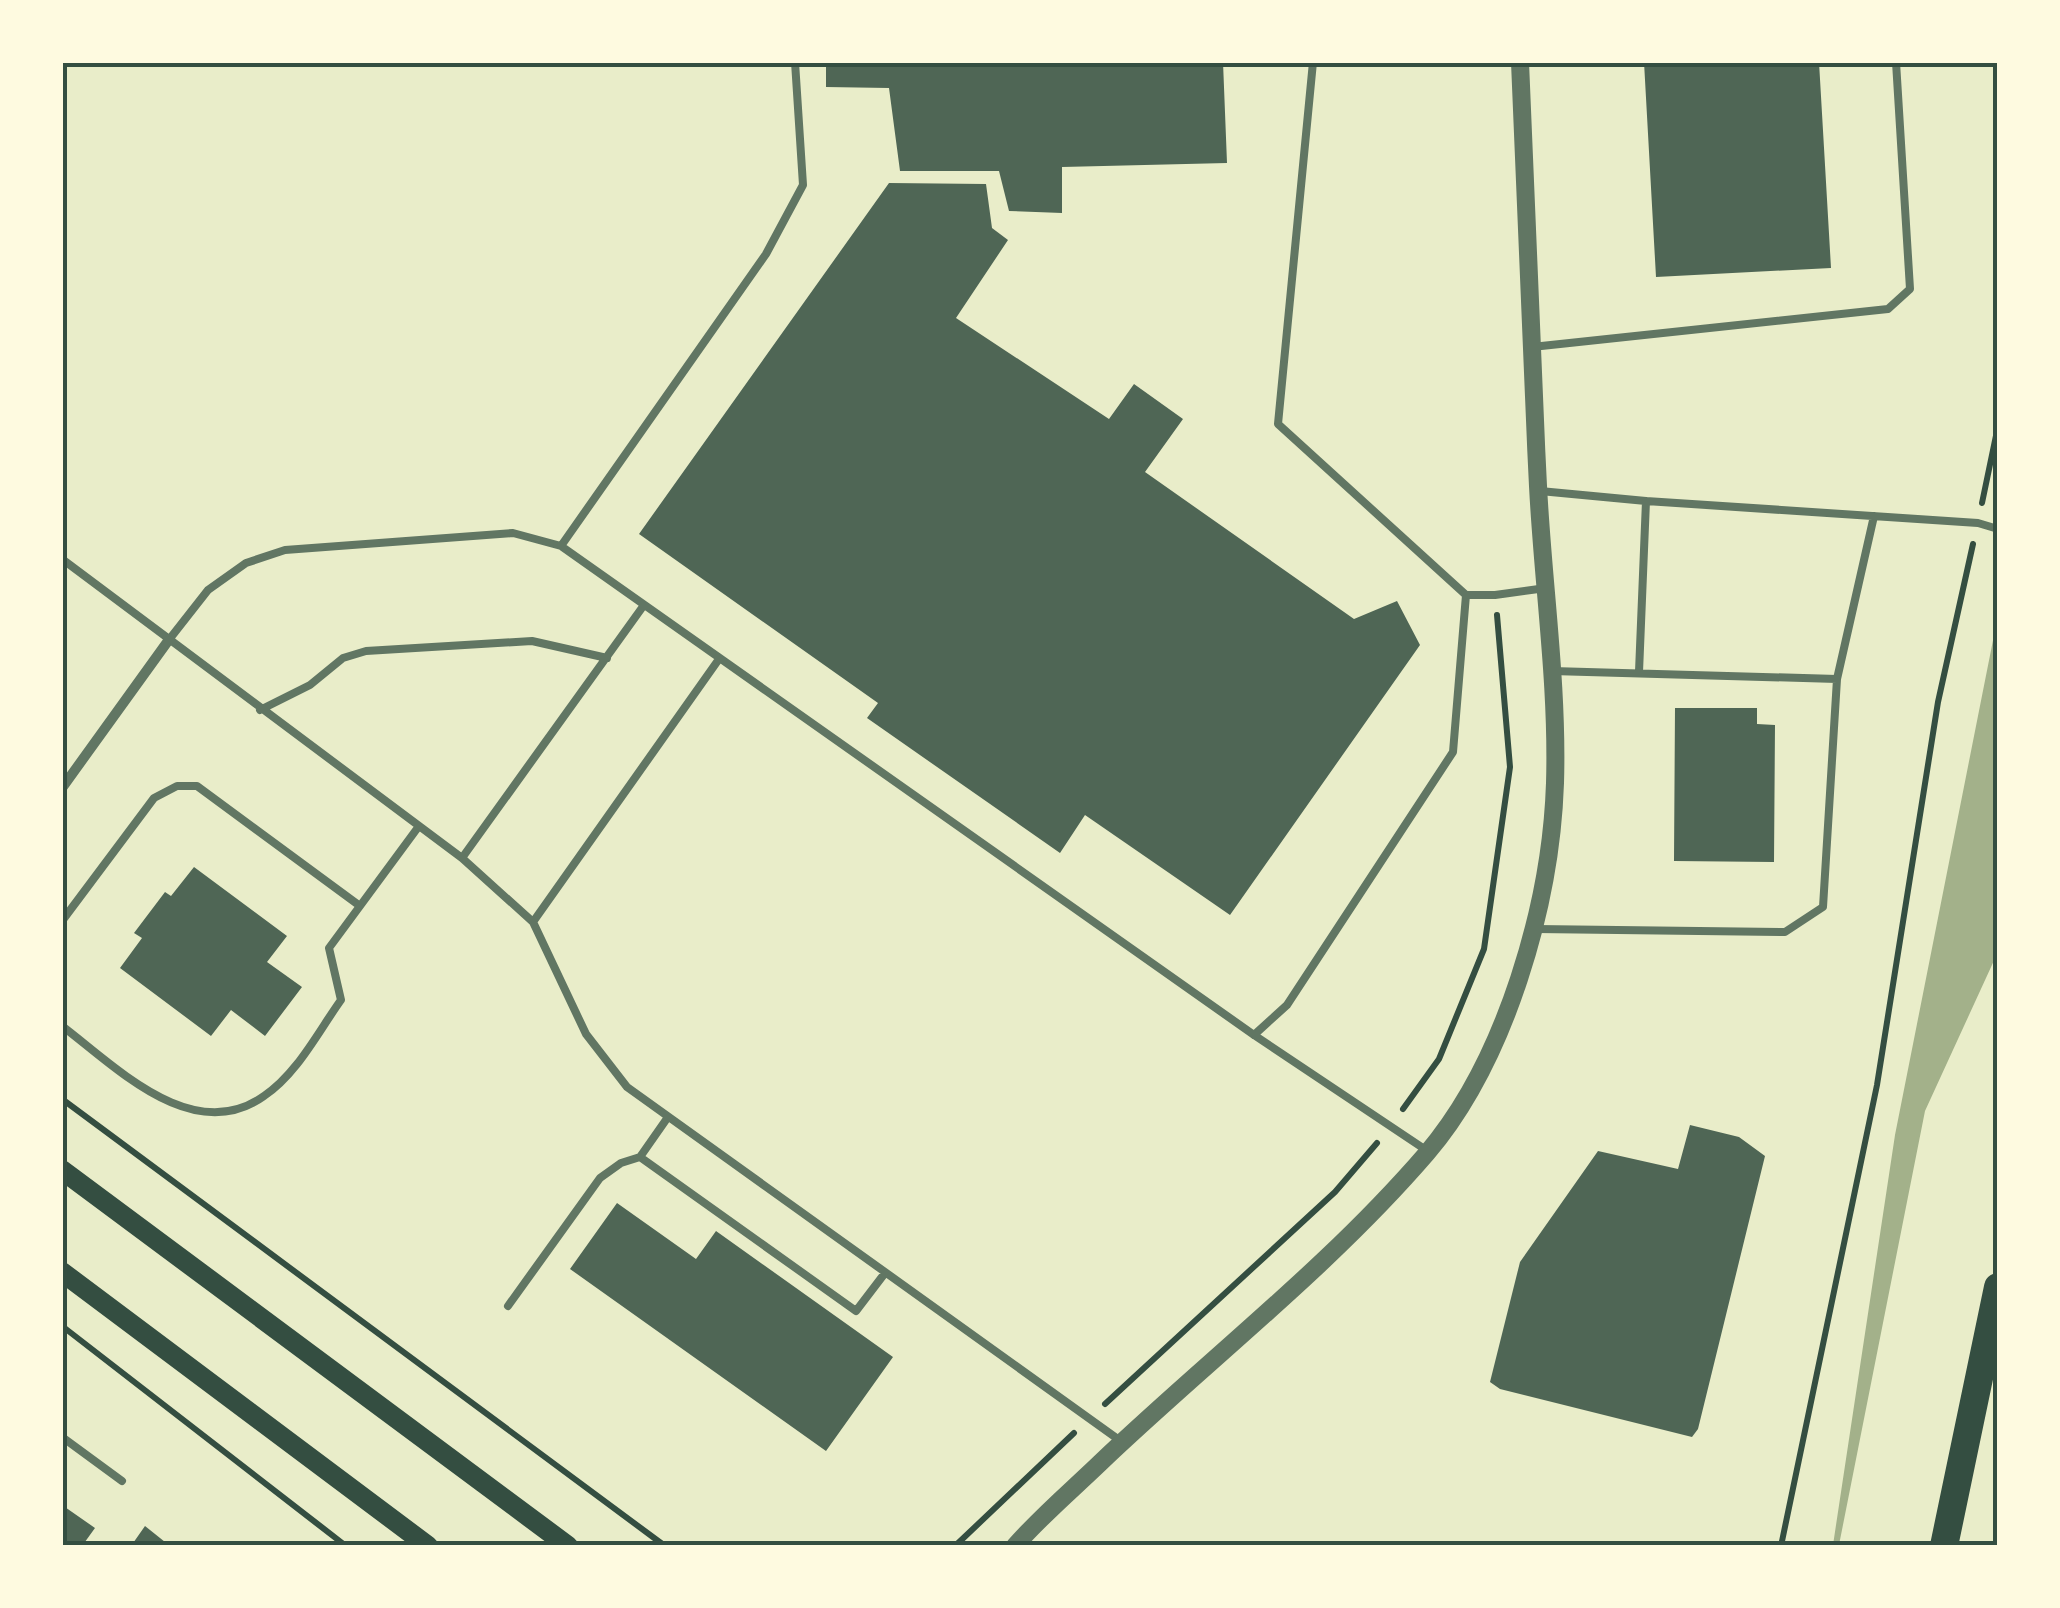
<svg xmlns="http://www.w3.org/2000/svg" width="2060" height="1608" font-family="'Sofia Sans Condensed',sans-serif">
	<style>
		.water { fill: #a3b18a }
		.building { fill: #4f6655 }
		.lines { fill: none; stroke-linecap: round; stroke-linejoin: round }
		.path { stroke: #344e41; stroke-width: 6 }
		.service { stroke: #617663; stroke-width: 8 }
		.minor { stroke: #617663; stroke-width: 10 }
		.tertiary { stroke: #617663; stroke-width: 18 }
		.secondary { stroke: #344e41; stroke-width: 20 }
		.trunk { stroke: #344e41; stroke-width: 28 }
		.neatline { fill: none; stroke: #344e41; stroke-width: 4 }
	</style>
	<rect width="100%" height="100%" fill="#e9edc9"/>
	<path class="water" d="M1997 620V954L1925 1111 1839 1545H1833L1895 1135Z"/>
	<path class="building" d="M826 62H1223L1227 163 1062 167V213L1009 211 999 171H900L889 88 826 87Z
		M1644 62H1819L1831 268 1656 277Z
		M889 183 986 184 992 228 1008 240 956 318 1109 419 1134 384 1183 419 1145 472 1354 619 1397 601 1420 645 1230 915 1085 815 1060 853 867 718 878 703 639 534Z
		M1675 708H1757V724L1775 725 1774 862 1674 861Z
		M194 867 287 936 267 962 302 987 265 1036 231 1010 211 1036 120 968 142 938 134 933 165 892 171 896Z
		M1690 1125 1739 1137 1765 1156 1698 1429 1692 1437 1500 1389 1490 1382 1520 1262 1598 1151 1678 1169Z
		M617 1203 696 1259 716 1231 893 1357 826 1451 570 1269Z
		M62 1505 95 1528 82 1546H62Z
		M145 1526 170 1546H131Z"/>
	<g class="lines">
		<path class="path" d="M1982 503 1998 426
			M62 1099 665 1546
			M1403 1109 1439 1059 1484 949 1510 767 1497 615
			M62 1326 346 1546
			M1105 1404 1335 1192 1377 1143
			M955 1546 1074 1433
			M1781 1546 1877 1085 1938 702 1973 544"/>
		<path class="service" d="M1532 347 1888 309 1910 289 1896 62
			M1540 491 1646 501
			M561 546 766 254 803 185 795 62
			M62 559 462 858 533 922 586 1034 627 1087 1122 1442
			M1466 595H1495L1546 588
			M168 641 208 590 246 563 285 550 513 533 561 546 1254 1035 1426 1150
			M1552 671 1837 679
			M1639 672 1646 501 1978 523 1998 529
			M260 710 310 685 343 658 366 651 532 641 607 658
			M462 858 644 605
			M62 921 154 798 177 786H197L360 906
			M533 922 719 659
			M1536 929 1785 932 1823 907 1837 679 1874 516
			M62 1026C115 1066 193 1147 264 1096 297 1074 318 1032 341 1000L329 948 419 826
			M1254 1035 1287 1005 1453 752 1466 595 1278 424 1313 62
			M668 1117 640 1157 856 1311 885 1273
			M508 1306 600 1178 621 1163 640 1157
			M62 1437 122 1481"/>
		<path class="minor" d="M62 788 168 641"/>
		<path class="tertiary" d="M1015 1546C1041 1516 1072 1490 1100 1463 1208 1360 1329 1267 1427 1153 1506 1060 1551 904 1555 783 1558 684 1543 585 1538 486 1531 345 1526 204 1520 62"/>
		<path class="secondary" d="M62 1170 568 1546
			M62 1272 428 1546"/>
		<path class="trunk" d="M1944 1546 1998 1287"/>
	</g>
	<rect width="2060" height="1608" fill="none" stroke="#fefae0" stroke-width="130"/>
	<rect x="65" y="65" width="1930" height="1478" class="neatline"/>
</svg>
